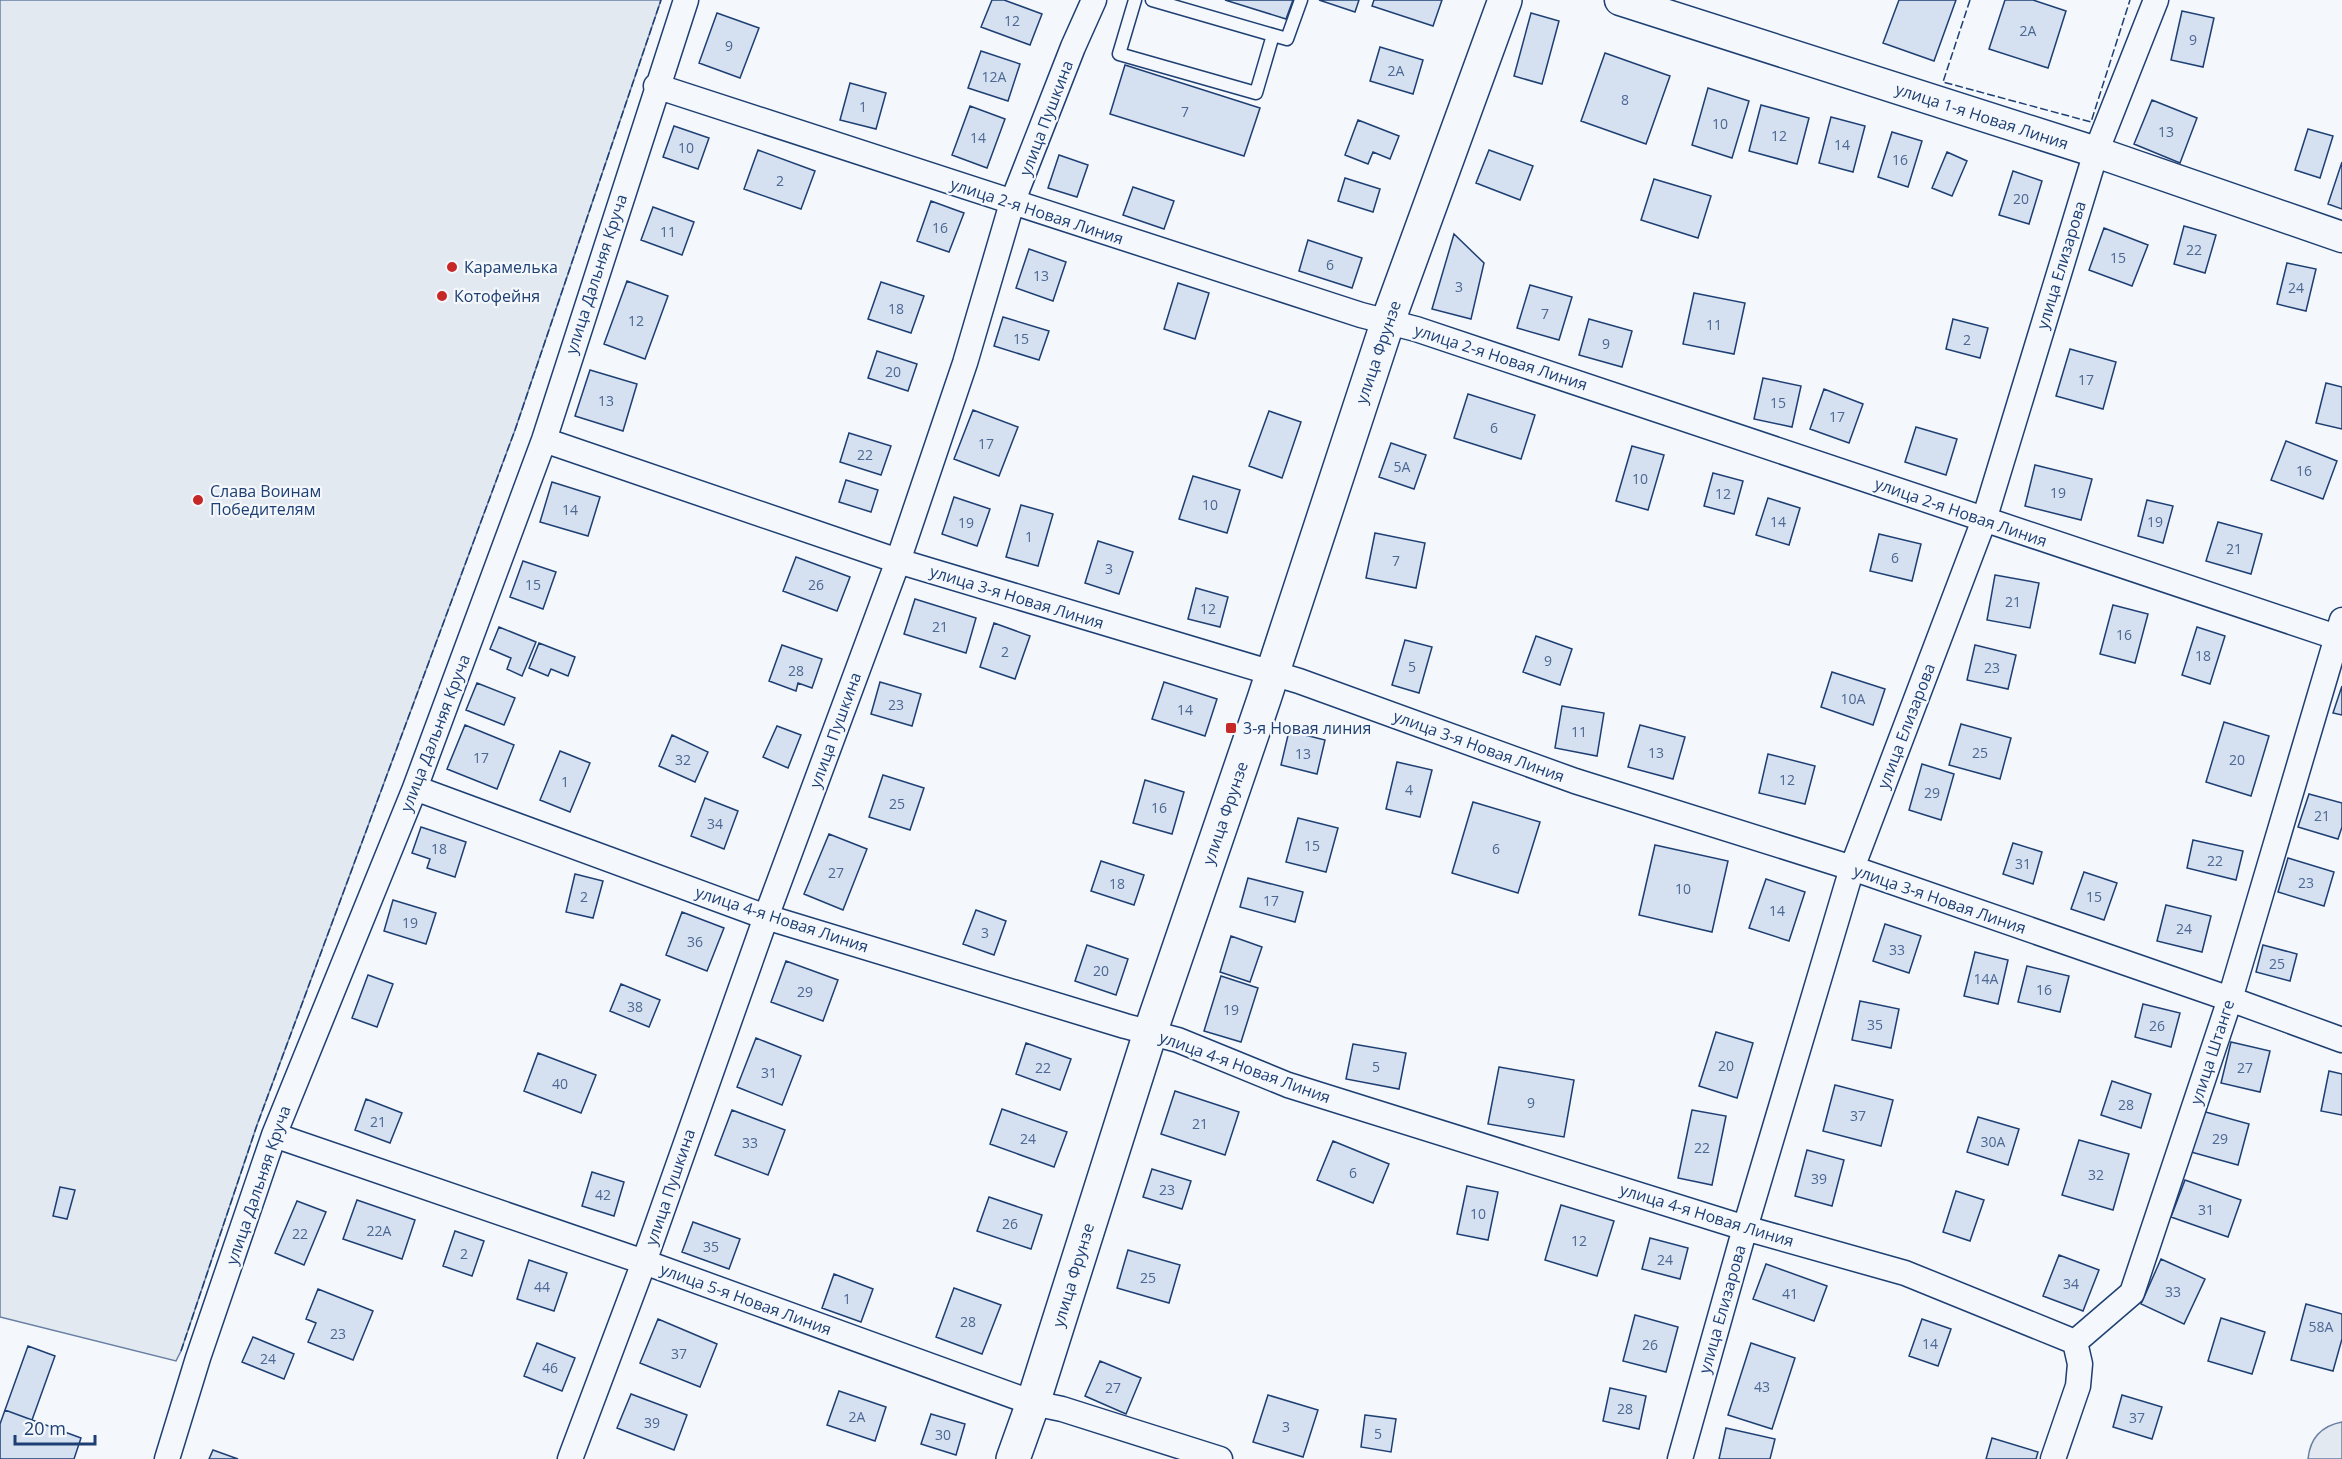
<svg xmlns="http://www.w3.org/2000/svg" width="2342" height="1459" font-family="'Open Sans',sans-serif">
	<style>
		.green { fill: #e3e9f0; stroke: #687fa3; stroke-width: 1.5 }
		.building { fill: #d5e0f0; stroke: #1d3f73; stroke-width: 1.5 }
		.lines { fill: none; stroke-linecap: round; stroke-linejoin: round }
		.service-casing { stroke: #1d3f73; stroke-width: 15 }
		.minor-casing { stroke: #1d3f73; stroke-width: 27 }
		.tertiary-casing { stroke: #1d3f73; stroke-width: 33 }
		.secondary-casing { stroke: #1d3f73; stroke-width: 36 }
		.service { stroke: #f4f7fb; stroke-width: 12 }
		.minor { stroke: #f4f7fb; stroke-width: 24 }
		.tertiary { stroke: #f4f7fb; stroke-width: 30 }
		.secondary { stroke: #f4f7fb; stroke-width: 33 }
		.fence { stroke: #1d3f73; stroke-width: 1.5; stroke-dasharray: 8 3; stroke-linecap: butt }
		.poi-dot { fill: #c62828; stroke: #f4f7fb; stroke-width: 2 }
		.labels { text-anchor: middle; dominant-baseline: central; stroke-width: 4.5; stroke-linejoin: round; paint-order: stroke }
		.number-label { font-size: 14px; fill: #4b6792 }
		.street-label { font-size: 16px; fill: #1d3f73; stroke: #f4f7fb }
		.poi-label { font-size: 16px; fill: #1d3f73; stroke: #f4f7fb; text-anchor: start }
	</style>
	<rect width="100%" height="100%" fill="#f4f7fb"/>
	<path class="green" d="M0 0H661L515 430 257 1125 181 1351 176 1361 0 1317Z
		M2342 1422V1459H2308C2310 1438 2321 1426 2342 1422Z"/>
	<path class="building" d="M992 0H1004L1042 14 1030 45 981 27Z
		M1225 0H1293L1286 19Z
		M1319 0H1359L1355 12Z
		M1374 0H1442L1433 26 1372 6Z
		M1899 0H1956L1934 61 1883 43Z
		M2005 0H2033L2066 11 2048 68 1989 49Z
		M2182 11 2214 18 2203 67 2171 60Z
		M717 13 759 28 740 78 699 63Z
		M1531 13 1559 21 1542 84 1514 76Z
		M1380 47 1423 60 1413 94 1370 81Z
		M981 51 1020 64 1008 101 968 88Z
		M1605 53 1670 76 1646 144 1581 121Z
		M1125 65 1260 108 1244 156 1110 114Z
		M850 83 886 93 876 129 840 120Z
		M1708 88 1749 101 1732 158 1692 145Z
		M2152 100 2197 118 2180 163 2134 144Z
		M1761 105 1809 118 1797 164 1749 151Z
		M970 106 1005 119 987 168 952 155Z
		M1831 117 1865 126 1853 172 1819 163Z
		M1358 120 1399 136 1390 159 1373 152 1368 164 1345 155Z
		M674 126 709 138 698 169 663 157Z
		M2308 129 2333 136 2320 178 2295 170Z
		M1892 132 1922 141 1908 187 1878 177Z
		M758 150 815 171 801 209 744 189Z
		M1489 150 1533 166 1520 200 1476 183Z
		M1947 152 1967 161 1952 196 1932 188Z
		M1059 155 1088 165 1077 197 1048 188Z
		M2342 162V209L2328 204Z
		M2013 171 2042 181 2029 224 1999 215Z
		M1345 178 1380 189 1373 212 1338 201Z
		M1654 179 1711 196 1698 238 1641 220Z
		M1133 187 1174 201 1164 229 1123 215Z
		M931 201 964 213 949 252 917 241Z
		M653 207 694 222 682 255 641 240Z
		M2184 226 2216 235 2205 273 2174 264Z
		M2104 228 2148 245 2132 286 2089 270Z
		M1454 234 1484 263 1471 319 1432 309Z
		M1308 240 1362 258 1352 288 1299 271Z
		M1029 249 1066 262 1053 301 1016 288Z
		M2287 263 2316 269 2306 311 2277 304Z
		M627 281 668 296 645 359 604 344Z
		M881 282 924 296 911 333 868 319Z
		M1178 283 1209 293 1195 339 1164 329Z
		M1530 285 1572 297 1559 340 1517 328Z
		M1694 293 1745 303 1734 354 1683 344Z
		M1003 317 1049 331 1039 360 994 346Z
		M1589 319 1632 331 1622 367 1579 355Z
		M1953 319 1988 328 1980 358 1946 349Z
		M2070 349 2116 362 2103 409 2056 396Z
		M877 351 917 364 908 391 868 378Z
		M590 370 637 384 623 431 575 416Z
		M1763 378 1801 386 1792 427 1754 419Z
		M2326 383 2342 387V429L2316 423Z
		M1824 389 1863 404 1849 443 1810 429Z
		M1468 394 1535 415 1521 459 1454 438Z
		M973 410 1018 427 999 476 954 459Z
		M1269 411 1301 422 1282 478 1249 466Z
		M1916 427 1957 439 1946 475 1905 462Z
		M849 433 891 446 881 475 840 462Z
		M2286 441 2337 461 2323 499 2271 480Z
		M1391 443 1426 455 1414 489 1379 477Z
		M1632 446 1664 455 1648 510 1616 501Z
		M2035 465 2092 479 2081 520 2025 506Z
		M1713 473 1743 481 1734 514 1704 506Z
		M1193 476 1240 490 1227 533 1179 519Z
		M846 480 878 490 871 512 839 502Z
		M552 482 600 497 588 536 540 522Z
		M954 497 990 509 977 546 942 534Z
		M1768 498 1800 508 1789 545 1756 535Z
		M2147 500 2173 506 2163 543 2138 536Z
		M1021 505 1053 514 1038 566 1006 557Z
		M2218 522 2262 534 2251 574 2206 561Z
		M1375 533 1425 543 1416 588 1366 578Z
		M1879 534 1921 544 1912 581 1870 571Z
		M1098 541 1133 552 1119 594 1085 583Z
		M796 557 850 577 837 611 783 591Z
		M523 561 556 572 543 609 510 597Z
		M1995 575 2039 583 2030 628 1987 620Z
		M1196 588 1228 597 1220 627 1188 619Z
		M915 599 976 618 966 653 904 634Z
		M2113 605 2148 614 2135 663 2100 654Z
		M994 623 1030 636 1015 679 980 667Z
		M499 627 536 642 522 676 507 669 511 658 490 649Z
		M2197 627 2225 636 2210 684 2182 675Z
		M1536 636 1572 649 1560 685 1523 672Z
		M1405 640 1432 647 1419 693 1392 685Z
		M539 643 575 657 568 676 551 669 548 676 529 668Z
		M782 645 822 659 812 688 798 683 796 691 769 681Z
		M1975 645 2016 655 2008 689 1967 680Z
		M1832 672 1885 689 1873 725 1821 707Z
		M880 682 921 694 912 726 871 714Z
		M1164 682 1217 699 1205 736 1152 719Z
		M477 683 515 698 504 725 466 710Z
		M2342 686V715L2333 713Z
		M1562 706 1604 713 1597 756 1555 748Z
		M2224 722 2269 736 2251 796 2206 782Z
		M1961 724 2011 738 2000 779 1949 765Z
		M465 725 514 745 497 789 447 769Z
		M1640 725 1685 737 1673 779 1628 767Z
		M777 726 801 735 788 768 763 757Z
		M1289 731 1325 740 1317 774 1281 765Z
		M672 735 708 752 695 782 659 766Z
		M560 751 590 763 570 812 540 800Z
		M1768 754 1815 766 1805 804 1759 793Z
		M1397 762 1432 770 1420 817 1386 809Z
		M1922 764 1954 774 1941 820 1909 810Z
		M883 775 924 788 910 830 869 817Z
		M1145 780 1184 792 1172 834 1133 823Z
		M2309 794 2342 803V827L2338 839 2298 827Z
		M705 798 738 811 724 849 691 836Z
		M1473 802 1540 822 1518 893 1452 873Z
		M1298 818 1338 828 1326 872 1286 862Z
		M421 827 466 842 455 877 427 868 430 859 412 853Z
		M829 834 867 849 843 910 804 894Z
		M2193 840 2243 851 2236 880 2187 868Z
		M2013 843 2042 852 2033 884 2003 874Z
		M1655 845 1728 861 1712 932 1639 915Z
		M2288 858 2334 872 2324 906 2278 892Z
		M1101 861 1144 875 1134 905 1091 891Z
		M2084 872 2117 883 2104 920 2071 909Z
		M575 874 603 881 593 918 566 912Z
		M1248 878 1303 892 1295 922 1240 907Z
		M1766 879 1805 892 1789 941 1749 928Z
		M393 900 436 913 426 944 384 931Z
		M2166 905 2211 916 2202 952 2157 941Z
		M976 910 1006 921 994 955 963 944Z
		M682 912 724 928 707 971 666 955Z
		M1885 924 1921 936 1909 973 1873 961Z
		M1231 936 1262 947 1250 982 1220 972Z
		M1087 945 1128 959 1116 995 1075 981Z
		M2263 945 2297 954 2290 981 2256 972Z
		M1975 952 2008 960 1998 1004 1964 996Z
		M786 961 838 980 823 1021 771 1002Z
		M2027 966 2069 976 2060 1012 2018 1002Z
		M368 975 393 984 377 1027 352 1018Z
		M1221 976 1258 988 1241 1042 1204 1031Z
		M621 984 660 1000 649 1027 610 1011Z
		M1860 1001 1899 1009 1891 1048 1852 1040Z
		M2143 1004 2180 1013 2171 1047 2135 1037Z
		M1716 1032 1753 1043 1737 1098 1699 1086Z
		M756 1038 801 1056 782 1105 737 1087Z
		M2231 1042 2270 1051 2260 1092 2221 1083Z
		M1026 1043 1071 1059 1060 1090 1016 1074Z
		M1353 1044 1406 1053 1399 1089 1346 1079Z
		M538 1053 596 1075 581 1113 524 1091Z
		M1499 1067 1574 1080 1564 1137 1488 1124Z
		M2329 1071 2342 1074V1115L2321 1111Z
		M2112 1081 2151 1094 2141 1128 2101 1115Z
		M1835 1085 1893 1100 1881 1146 1823 1131Z
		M1175 1091 1239 1112 1225 1155 1161 1134Z
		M366 1099 402 1113 390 1143 355 1130Z
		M1002 1109 1067 1132 1054 1167 990 1144Z
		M732 1110 785 1130 768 1175 715 1155Z
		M1692 1110 1726 1116 1712 1185 1678 1178Z
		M2202 1111 2249 1124 2238 1165 2191 1152Z
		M1978 1117 2019 1129 2008 1165 1967 1152Z
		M2079 1140 2129 1154 2113 1210 2062 1195Z
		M1333 1141 1389 1164 1373 1203 1317 1180Z
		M1807 1150 1844 1160 1832 1206 1795 1196Z
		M1152 1169 1191 1181 1182 1209 1143 1197Z
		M592 1172 624 1182 614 1216 582 1206Z
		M2185 1180 2241 1200 2228 1237 2171 1217Z
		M1467 1186 1498 1192 1488 1240 1457 1234Z
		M60 1187 75 1190 67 1219 53 1216Z
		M1956 1191 1984 1200 1970 1241 1943 1232Z
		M989 1197 1042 1215 1031 1249 977 1231Z
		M357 1200 415 1220 402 1259 343 1239Z
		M297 1201 326 1212 304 1265 275 1253Z
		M1561 1205 1614 1221 1597 1276 1545 1260Z
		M693 1222 740 1239 729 1269 682 1252Z
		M455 1231 484 1241 472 1276 443 1266Z
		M1650 1238 1688 1248 1680 1279 1642 1269Z
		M1128 1250 1180 1265 1169 1303 1117 1288Z
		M2059 1255 2099 1270 2083 1311 2043 1296Z
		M2161 1259 2205 1279 2184 1324 2141 1304Z
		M529 1260 567 1273 554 1311 517 1299Z
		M1766 1264 1827 1286 1814 1321 1753 1299Z
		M834 1274 873 1289 861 1322 822 1308Z
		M954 1288 1001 1305 982 1354 936 1337Z
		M318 1289 373 1311 353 1360 308 1342 316 1323 306 1319Z
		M2306 1304 2342 1314V1339L2333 1371 2291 1360Z
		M1635 1315 1678 1327 1666 1372 1623 1361Z
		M2221 1318 2265 1332 2252 1374 2208 1361Z
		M658 1319 717 1344 700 1387 640 1363Z
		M1922 1319 1951 1329 1938 1366 1909 1356Z
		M253 1337 294 1354 284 1379 242 1362Z
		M537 1343 575 1358 562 1391 524 1376Z
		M1751 1343 1795 1358 1772 1429 1728 1415Z
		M28 1346 55 1356 32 1420 5 1410Z
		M1100 1361 1141 1378 1126 1414 1085 1396Z
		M1610 1388 1646 1396 1639 1429 1603 1421Z
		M839 1391 886 1407 875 1441 827 1425Z
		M631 1394 687 1415 674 1450 617 1428Z
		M1268 1395 1318 1410 1303 1457 1253 1442Z
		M2122 1395 2162 1407 2152 1439 2113 1427Z
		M5 1410 81 1438 74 1459H0V1424Z
		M931 1414 965 1424 956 1455 921 1444Z
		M1365 1415 1396 1419 1391 1452 1361 1447Z
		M1726 1428 1775 1439 1770 1459H1719Z
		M1992 1438 2038 1452 2036 1459H1986Z
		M213 1450 238 1459H209Z"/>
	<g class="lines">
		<defs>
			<path id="service" d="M1135 0 1119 54 1256 93 1273 35 1152 0
				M1273 35 1287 39 1301 0"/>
			<path id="minor" d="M656 86 1361 315 1416 329 2342 639
				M544 440 898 561 1299 681 1575 781 1852 868 2230 999 2342 1040
				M415 788 766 917 1125 1026 1178 1040 1288 1085 1745 1228 1905 1273 2075 1342
				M274 1135 644 1262 1033 1403 1062 1409 1220 1459
				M167 1459 198 1358 274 1135 415 788 544 440 686 0
				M570 1459 644 1262 766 917 898 561 965 363 1012 203 1073 47 1094 0
				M1680 1459 1745 1228 1852 868 1984 520 2096 152 2156 0
				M2053 1459 2078 1386 2080 1364 2075 1342 2132 1293 2230 999 2342 620"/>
			<path id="tertiary" d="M1620 0 2096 152 2342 237"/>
			<path id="secondary" d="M1013 1459 1033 1403 1150 1033 1264 699 1388 321 1505 0"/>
		</defs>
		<use href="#service" class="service-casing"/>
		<use href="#minor" class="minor-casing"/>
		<use href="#tertiary" class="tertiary-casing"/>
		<use href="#secondary" class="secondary-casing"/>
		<use href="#service" class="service"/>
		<use href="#minor" class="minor"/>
		<use href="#tertiary" class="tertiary"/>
		<use href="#secondary" class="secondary"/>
		<path class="fence" d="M1970 0 1943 82 2091 122 2130 0
			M181 1351 257 1125 515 430 661 0"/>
	</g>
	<g class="poi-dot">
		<circle cx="452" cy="267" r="6"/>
		<circle cx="442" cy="296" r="6"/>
		<circle cx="198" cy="500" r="6"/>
		<rect x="1225" y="722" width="12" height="12" rx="3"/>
	</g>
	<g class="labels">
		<g class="number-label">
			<text x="1012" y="20">12</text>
			<text x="2028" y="30">2А</text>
			<text x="2193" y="39">9</text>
			<text x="729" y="45">9</text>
			<text x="1396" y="70">2А</text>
			<text x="994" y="76">12А</text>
			<text x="1625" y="99">8</text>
			<text x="863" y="106">1</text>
			<text x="1185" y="111">7</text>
			<text x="1720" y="123">10</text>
			<text x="2166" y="131">13</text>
			<text x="1779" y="135">12</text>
			<text x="978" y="137">14</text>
			<text x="1842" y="144">14</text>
			<text x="686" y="147">10</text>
			<text x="1900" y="159">16</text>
			<text x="780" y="180">2</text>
			<text x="2021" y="198">20</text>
			<text x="940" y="227">16</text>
			<text x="668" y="231">11</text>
			<text x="2194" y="249">22</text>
			<text x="2118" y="257">15</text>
			<text x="1330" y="264">6</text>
			<text x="1041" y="275">13</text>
			<text x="1459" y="286">3</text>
			<text x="2296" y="287">24</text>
			<text x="896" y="308">18</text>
			<text x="1545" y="313">7</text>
			<text x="636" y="320">12</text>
			<text x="1714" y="324">11</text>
			<text x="1021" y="338">15</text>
			<text x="1967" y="339">2</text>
			<text x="1606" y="343">9</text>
			<text x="893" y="371">20</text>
			<text x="2086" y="379">17</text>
			<text x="606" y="400">13</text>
			<text x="1778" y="402">15</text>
			<text x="1837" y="416">17</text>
			<text x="1494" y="427">6</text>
			<text x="986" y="443">17</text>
			<text x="865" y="454">22</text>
			<text x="1402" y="466">5А</text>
			<text x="2304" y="470">16</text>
			<text x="1640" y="478">10</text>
			<text x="2058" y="492">19</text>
			<text x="1723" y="493">12</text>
			<text x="1210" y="504">10</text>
			<text x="570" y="509">14</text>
			<text x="1778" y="521">14</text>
			<text x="2155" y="521">19</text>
			<text x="966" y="522">19</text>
			<text x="1029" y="536">1</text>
			<text x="2234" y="548">21</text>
			<text x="1895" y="557">6</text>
			<text x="1396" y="560">7</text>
			<text x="1109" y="568">3</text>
			<text x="533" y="584">15</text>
			<text x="816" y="584">26</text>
			<text x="2013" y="601">21</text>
			<text x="1208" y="608">12</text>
			<text x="940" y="626">21</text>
			<text x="2124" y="634">16</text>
			<text x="1005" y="651">2</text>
			<text x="2203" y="655">18</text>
			<text x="1548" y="660">9</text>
			<text x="1412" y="666">5</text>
			<text x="1992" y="667">23</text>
			<text x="796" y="670">28</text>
			<text x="1853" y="698">10А</text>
			<text x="896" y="704">23</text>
			<text x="1185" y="709">14</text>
			<text x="1579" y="731">11</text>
			<text x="1656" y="752">13</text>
			<text x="1980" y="752">25</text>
			<text x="1303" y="753">13</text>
			<text x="481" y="757">17</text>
			<text x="683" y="759">32</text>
			<text x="2237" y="759">20</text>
			<text x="1787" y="779">12</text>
			<text x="565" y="781">1</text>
			<text x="1409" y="789">4</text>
			<text x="1932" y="792">29</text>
			<text x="897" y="803">25</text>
			<text x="1159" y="807">16</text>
			<text x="2322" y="815">21</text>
			<text x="715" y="823">34</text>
			<text x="1312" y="845">15</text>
			<text x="439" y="848">18</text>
			<text x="1496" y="848">6</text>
			<text x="2215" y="860">22</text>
			<text x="2023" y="863">31</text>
			<text x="836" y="872">27</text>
			<text x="2306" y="882">23</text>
			<text x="1117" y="883">18</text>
			<text x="1683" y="888">10</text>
			<text x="584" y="896">2</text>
			<text x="2094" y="896">15</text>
			<text x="1271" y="900">17</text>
			<text x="1777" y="910">14</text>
			<text x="410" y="922">19</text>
			<text x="2184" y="928">24</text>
			<text x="985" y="932">3</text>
			<text x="695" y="941">36</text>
			<text x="1897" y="949">33</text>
			<text x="2277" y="963">25</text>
			<text x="1101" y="970">20</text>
			<text x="1986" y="978">14А</text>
			<text x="2044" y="989">16</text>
			<text x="805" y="991">29</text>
			<text x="635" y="1006">38</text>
			<text x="1231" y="1009">19</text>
			<text x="1875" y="1024">35</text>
			<text x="2157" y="1025">26</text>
			<text x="1726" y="1065">20</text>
			<text x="1376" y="1066">5</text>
			<text x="1043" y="1067">22</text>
			<text x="2245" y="1067">27</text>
			<text x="769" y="1072">31</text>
			<text x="560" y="1083">40</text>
			<text x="1531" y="1102">9</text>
			<text x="2126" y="1104">28</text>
			<text x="1858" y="1115">37</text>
			<text x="378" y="1121">21</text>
			<text x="1200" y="1123">21</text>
			<text x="1028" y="1138">24</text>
			<text x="2220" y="1138">29</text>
			<text x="1993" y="1141">30А</text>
			<text x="750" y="1142">33</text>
			<text x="1702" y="1147">22</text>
			<text x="1353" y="1172">6</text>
			<text x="2096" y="1174">32</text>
			<text x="1819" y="1178">39</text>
			<text x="1167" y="1189">23</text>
			<text x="603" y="1194">42</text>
			<text x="2206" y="1209">31</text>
			<text x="1478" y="1213">10</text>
			<text x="1010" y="1223">26</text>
			<text x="379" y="1230">22А</text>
			<text x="300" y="1233">22</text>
			<text x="1579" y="1240">12</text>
			<text x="711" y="1246">35</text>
			<text x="464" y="1253">2</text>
			<text x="1665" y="1259">24</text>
			<text x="1148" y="1277">25</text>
			<text x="2071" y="1283">34</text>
			<text x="542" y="1286">44</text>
			<text x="2173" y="1291">33</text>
			<text x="1790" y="1293">41</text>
			<text x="847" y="1298">1</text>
			<text x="968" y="1321">28</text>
			<text x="2321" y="1326">58А</text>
			<text x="338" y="1333">23</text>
			<text x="1930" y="1343">14</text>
			<text x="1650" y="1344">26</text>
			<text x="679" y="1353">37</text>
			<text x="268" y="1358">24</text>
			<text x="550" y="1367">46</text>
			<text x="1762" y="1386">43</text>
			<text x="1113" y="1387">27</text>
			<text x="1625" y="1408">28</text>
			<text x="857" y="1416">2А</text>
			<text x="2137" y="1417">37</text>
			<text x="652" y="1422">39</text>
			<text x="1286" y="1426">3</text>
			<text x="1378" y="1433">5</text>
			<text x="943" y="1434">30</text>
		</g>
		<g class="street-label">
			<text transform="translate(1982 116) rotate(18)">улица 1-я Новая Линия</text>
			<text transform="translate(1046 118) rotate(-69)">улица Пушкина</text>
			<text transform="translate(1037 211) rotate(18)">улица 2-я Новая Линия</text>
			<text transform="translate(2061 265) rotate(-73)">улица Елизарова</text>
			<text transform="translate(596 274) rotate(-72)">улица Дальняя Круча</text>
			<text transform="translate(1378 352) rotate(-71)">улица Фрунзе</text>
			<text transform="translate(1501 357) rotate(18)">улица 2-я Новая Линия</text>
			<text transform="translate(1961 512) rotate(19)">улица 2-я Новая Линия</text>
			<text transform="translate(1017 597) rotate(17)">улица 3-я Новая Линия</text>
			<text transform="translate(1906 726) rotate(-69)">улица Елизарова</text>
			<text transform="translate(835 730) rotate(-70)">улица Пушкина</text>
			<text transform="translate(435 733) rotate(-69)">улица Дальняя Круча</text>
			<text transform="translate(1479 746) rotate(20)">улица 3-я Новая Линия</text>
			<text transform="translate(1225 813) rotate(-71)">улица Фрунзе</text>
			<text transform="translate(1940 899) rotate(19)">улица 3-я Новая Линия</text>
			<text transform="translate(782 919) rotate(18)">улица 4-я Новая Линия</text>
			<text transform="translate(2212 1052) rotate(-72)">улица Штанге</text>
			<text transform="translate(1245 1067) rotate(20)">улица 4-я Новая Линия</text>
			<text transform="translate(258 1185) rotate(-71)">улица Дальняя Круча</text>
			<text transform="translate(670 1187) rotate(-71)">улица Пушкина</text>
			<text transform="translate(1707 1215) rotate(17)">улица 4-я Новая Линия</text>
			<text transform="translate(1073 1275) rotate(-73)">улица Фрунзе</text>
			<text transform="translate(746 1299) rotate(20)">улица 5-я Новая Линия</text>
			<text transform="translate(1722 1309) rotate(-74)">улица Елизарова</text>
		</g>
		<g class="poi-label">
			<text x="464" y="267">Карамелька</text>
			<text x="454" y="296">Котофейня</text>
			<text x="210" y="491">Слава Воинам<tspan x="210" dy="18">Победителям</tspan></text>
			<text x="1243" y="728">3-я Новая линия</text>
		</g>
	</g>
	<path d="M15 1435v9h80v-9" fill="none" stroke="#1d3f73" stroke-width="3"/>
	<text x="24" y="1435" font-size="18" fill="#1d3f73" stroke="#f4f7fb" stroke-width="4.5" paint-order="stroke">20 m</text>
</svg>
